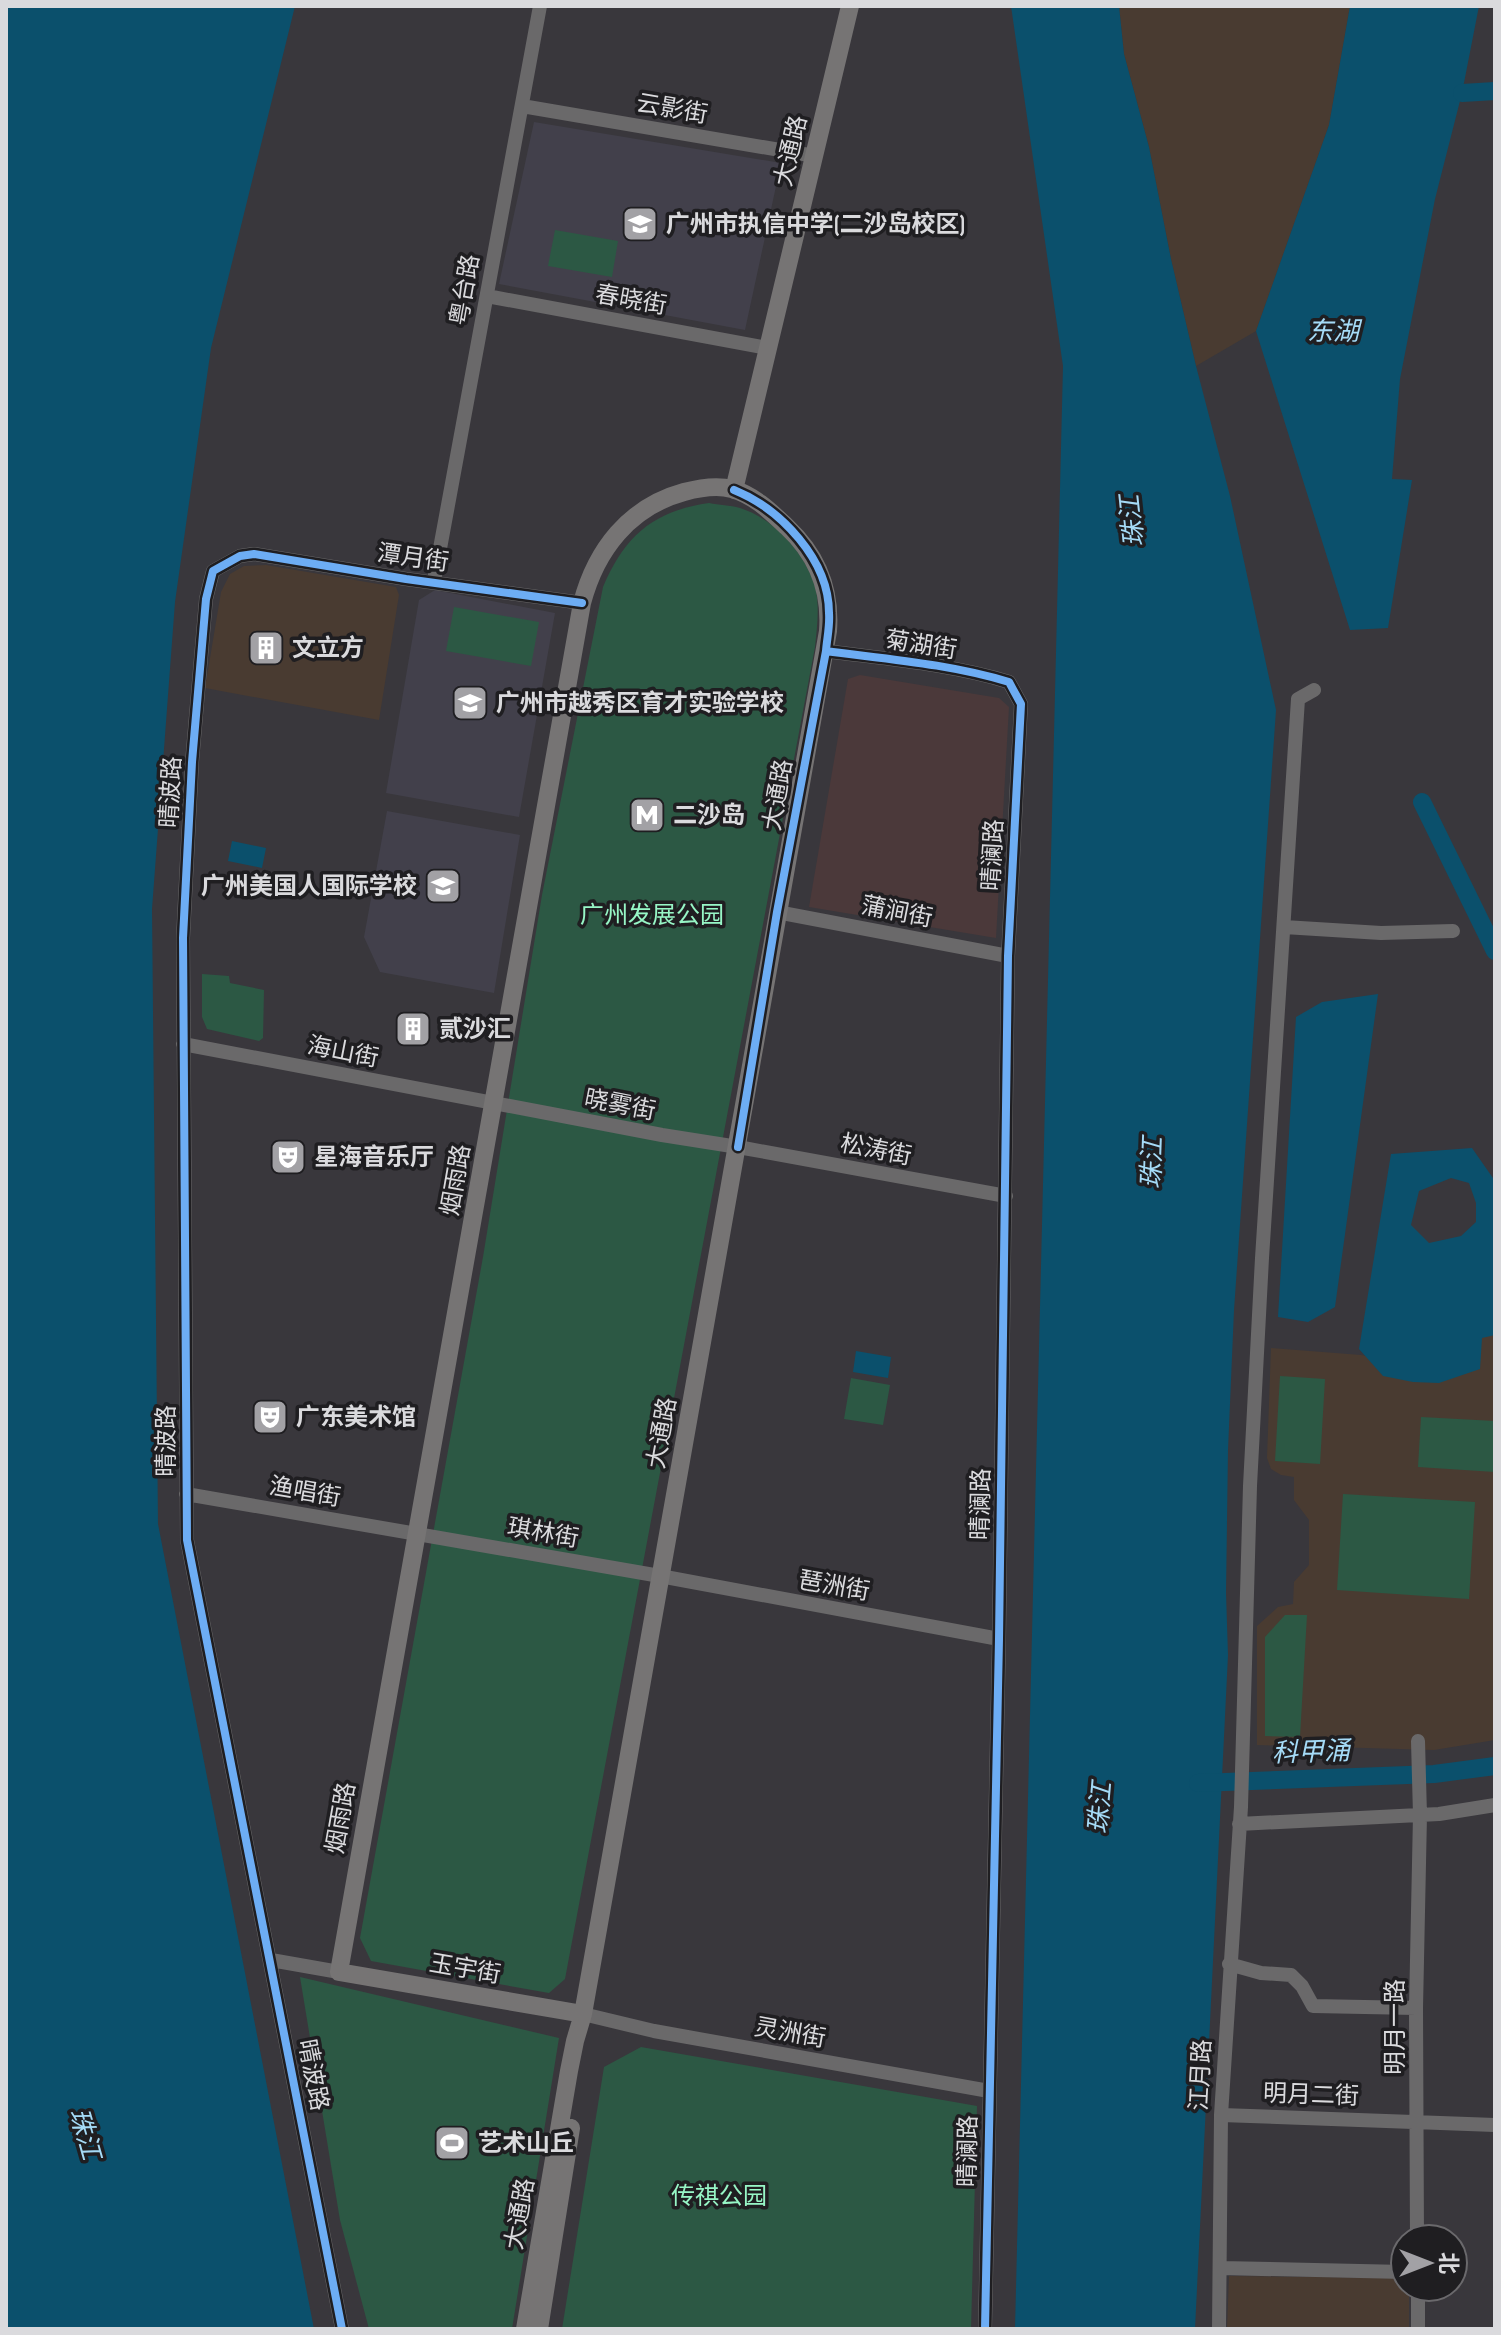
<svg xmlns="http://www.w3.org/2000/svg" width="1501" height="2335" font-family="'Sofia Sans Condensed','Noto Sans SC',sans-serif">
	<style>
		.commercial { fill: #493b31 }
		.built { fill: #42404b }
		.medical { fill: #4b393a }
		.green { fill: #2c5844 }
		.water { fill: #0b506c; fill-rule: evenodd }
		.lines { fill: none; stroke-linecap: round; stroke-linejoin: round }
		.river { stroke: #0b506c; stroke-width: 18 }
		.minor { stroke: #6a696a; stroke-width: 14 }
		.major { stroke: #767474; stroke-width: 18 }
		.cycleway-casing { stroke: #1f1e21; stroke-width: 13 }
		.cycleway { stroke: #6dadf4; stroke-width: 8 }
		.labels { text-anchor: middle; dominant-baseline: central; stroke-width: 7; stroke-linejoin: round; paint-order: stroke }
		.street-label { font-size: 24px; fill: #dadadd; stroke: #1f1e21 }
		.poi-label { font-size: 24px; font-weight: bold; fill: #dadadd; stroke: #1f1e21; text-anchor: start }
		.park-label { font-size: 24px; fill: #97f6c6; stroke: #1f1e21 }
		.water-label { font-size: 26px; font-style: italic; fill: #a5dbf7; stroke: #1f1e21 }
	</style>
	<rect width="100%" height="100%" fill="#39373c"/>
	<path class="commercial" d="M1119 6H1350L1329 125 1256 331 1196 366 1171 259 1149 147 1124 54Z
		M266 565 396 587 399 595 379 720 205 688 221 592 230 574 244 566Z
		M1495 1321V1740L1434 1750 1257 1745V1626L1278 1607 1293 1604 1294 1582 1309 1565V1520L1294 1500V1477L1281 1475 1271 1469 1267 1458 1271 1348 1361 1355 1399 1362Z
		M1229 2276 1405 2278V2287H1409V2329H1227Z"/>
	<path class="built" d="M534 122 781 163 745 330 499 284Z
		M435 590 555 613 519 817 386 793 419 600Z
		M387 811 520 835 494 993 380 972 364 937Z"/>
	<path class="medical" d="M860 675 999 698 1009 707 996 938 809 907 848 679Z"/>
	<path class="green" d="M555 230 618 241 612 277 548 266Z
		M709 503C719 505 730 505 740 508 773 518 805 553 815 586 820 606 817 627 815 647L565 1979 549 1993 371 1961 360 1938 483 1257 542 895 603 587C625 535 654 511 709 503Z
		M454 607 539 622 531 666 446 651Z
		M202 974 229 976 230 983 264 990 263 1038 259 1041 207 1029 202 1017Z
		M1280 1376 1325 1379 1320 1464 1275 1461Z
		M851 1378 890 1385 883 1425 844 1419Z
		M1421 1417 1495 1421V1472L1418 1467Z
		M1343 1494 1475 1502 1469 1599 1337 1590Z
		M1285 1615H1307L1300 1737 1265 1736V1637Z
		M300 1977 559 2038 512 2329H369L340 2220Z
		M641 2047 977 2106 971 2329H562L604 2067Z"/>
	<path class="water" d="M6 6H295L211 348 175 602 152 909 158 1524 314 2329H6Z
		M1011 6H1119L1124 54 1149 147 1171 259 1196 366 1230 496 1276 710 1234 1310 1228 1450 1226 1593 1228 1655 1195 2329H1015L1063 366Z
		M1350 6H1479L1462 93 1435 199 1400 379 1392 479 1412 480 1388 628 1350 630 1256 331 1329 125Z
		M232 841 266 848 262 868 228 861Z
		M1378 994 1335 1307 1308 1322 1278 1317 1296 1017 1322 1002Z
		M1472 1148 1495 1181V1335L1482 1338 1480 1369 1439 1383 1413 1382 1383 1376 1359 1349 1391 1154ZM1451 1178 1469 1183 1476 1203V1222L1461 1236 1429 1243 1411 1225 1419 1191Z
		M856 1351 891 1357 888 1378 853 1372Z"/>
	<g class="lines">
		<path class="river" d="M1462 93 1495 91
			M1422 802 1495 951
			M1198 1783 1434 1774 1495 1766"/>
		<path class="minor" d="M522 106 815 156
			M487 296 767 348
			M434 581 540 6
			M826 651C886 659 950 664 1009 682L1021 704 1008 956 999 1639 985 2329
			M777 912 1008 956
			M1284 927 1381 933 1453 931
			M183 1044 662 1135 738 1147 1006 1196
			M186 1494 660 1576 999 1639
			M1239 1824 1439 1814 1495 1805
			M271 1960 339 1972
			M1229 1964 1261 1973 1291 1975 1302 1986 1313 2006 1416 2008
			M583 2014 654 2031 989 2091
			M1221 2115 1495 2125
			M1417 2239 1416 2008 1420 1815 1418 1741
			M1220 2268 1405 2272
			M1418 2287V2329
			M342 2329 187 1540 183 938 192 762 206 599 213 571 240 556 254 554 406 579 582 603
			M1219 2329 1221 2115 1241 1807 1250 1486 1262 1258 1298 699 1314 690"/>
		<path class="major" d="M734 490 850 6
			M525 2329 569 2071 575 2041 583 2014 828 631C831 590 817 555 787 527 771 512 754 495 732 489 717 485 699 488 684 492 629 507 596 550 582 603L339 1972 583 2014
			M539 2329 571 2128"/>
		<defs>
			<path id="cycleway" d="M734 490C781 509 829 560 829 613 830 626 827 638 826 651L777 912 738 1147
				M826 651C886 659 950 664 1009 682L1021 704 1008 956 999 1639 985 2329
				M342 2329 187 1540 183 938 192 762 206 599 213 571 240 556 254 554 406 579 582 603"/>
		</defs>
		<use href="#cycleway" class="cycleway-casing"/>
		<use href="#cycleway" class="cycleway"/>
	</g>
	<defs>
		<symbol id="school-square" viewBox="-11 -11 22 22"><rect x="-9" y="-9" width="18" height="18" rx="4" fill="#a2a1a5" stroke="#1f1e21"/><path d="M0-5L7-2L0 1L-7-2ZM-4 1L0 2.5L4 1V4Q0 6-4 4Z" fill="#fff"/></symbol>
		<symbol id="building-square" viewBox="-11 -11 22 22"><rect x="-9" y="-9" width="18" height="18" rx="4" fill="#a2a1a5" stroke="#1f1e21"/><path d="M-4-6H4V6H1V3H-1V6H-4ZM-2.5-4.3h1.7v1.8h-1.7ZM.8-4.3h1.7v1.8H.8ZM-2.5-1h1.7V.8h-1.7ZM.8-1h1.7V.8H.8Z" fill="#fff"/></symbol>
		<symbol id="metro-square" viewBox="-11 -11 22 22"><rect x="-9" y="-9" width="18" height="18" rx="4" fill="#a2a1a5" stroke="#1f1e21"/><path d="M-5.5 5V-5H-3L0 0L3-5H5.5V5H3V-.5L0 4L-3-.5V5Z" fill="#fff"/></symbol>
		<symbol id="theatre-square" viewBox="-11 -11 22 22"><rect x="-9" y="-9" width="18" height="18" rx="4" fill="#a2a1a5" stroke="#1f1e21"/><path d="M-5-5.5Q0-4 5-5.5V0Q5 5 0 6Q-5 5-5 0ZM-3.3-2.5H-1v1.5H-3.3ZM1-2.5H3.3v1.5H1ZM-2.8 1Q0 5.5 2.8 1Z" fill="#fff"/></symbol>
		<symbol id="stadium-square" viewBox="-11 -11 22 22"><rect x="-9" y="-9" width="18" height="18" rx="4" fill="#a2a1a5" stroke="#1f1e21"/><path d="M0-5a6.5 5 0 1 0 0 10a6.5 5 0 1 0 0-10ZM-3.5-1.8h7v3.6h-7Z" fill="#fff"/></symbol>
	</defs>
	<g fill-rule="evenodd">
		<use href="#school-square" x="620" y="204" width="40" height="40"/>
		<use href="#building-square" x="246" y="628" width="40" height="40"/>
		<use href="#school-square" x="450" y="683" width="40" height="40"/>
		<use href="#metro-square" x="627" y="795" width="40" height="40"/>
		<use href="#school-square" x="423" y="866" width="40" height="40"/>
		<use href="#building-square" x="393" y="1009" width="40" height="40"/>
		<use href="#theatre-square" x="268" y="1137" width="40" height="40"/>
		<use href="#theatre-square" x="250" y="1397" width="40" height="40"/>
		<use href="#stadium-square" x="432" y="2123" width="40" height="40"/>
	</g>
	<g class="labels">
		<g class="street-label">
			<text transform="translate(672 109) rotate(10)">云影街</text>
			<text transform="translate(791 151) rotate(-77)">大通路</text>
			<text transform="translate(465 290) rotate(-80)">粤台路</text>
			<text transform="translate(631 300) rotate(10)">春晓街</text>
			<text transform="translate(413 558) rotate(8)">潭月街</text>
			<text transform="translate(921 645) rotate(9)">菊湖街</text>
			<text transform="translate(171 792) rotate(-87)">晴波路</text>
			<text transform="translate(778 795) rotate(-80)">大通路</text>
			<text transform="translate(993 855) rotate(-87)">晴澜路</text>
			<text transform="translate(897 912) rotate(11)">蒲涧街</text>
			<text transform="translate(343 1052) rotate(11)">海山街</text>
			<text transform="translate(620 1105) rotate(11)">晓雾街</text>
			<text transform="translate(876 1150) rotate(11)">松涛街</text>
			<text transform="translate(456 1180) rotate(-80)">烟雨路</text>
			<text transform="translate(662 1433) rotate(-80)">大通路</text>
			<text transform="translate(166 1441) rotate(-90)">晴波路</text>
			<text transform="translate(305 1492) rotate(10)">渔唱街</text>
			<text transform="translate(981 1504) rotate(-89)">晴澜路</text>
			<text transform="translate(543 1533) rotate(10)">琪林街</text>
			<text transform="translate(834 1586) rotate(10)">琶洲街</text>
			<text transform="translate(341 1818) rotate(-80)">烟雨路</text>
			<text transform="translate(465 1969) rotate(10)">玉宇街</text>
			<text transform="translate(1395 2027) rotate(-90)">明月一路</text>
			<text transform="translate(790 2033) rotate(10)">灵洲街</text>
			<text transform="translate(313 2075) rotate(79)">晴波路</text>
			<text transform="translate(1201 2075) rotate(-87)">江月路</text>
			<text transform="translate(1311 2095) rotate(2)">明月二街</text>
			<text transform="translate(968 2151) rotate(-89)">晴澜路</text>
			<text transform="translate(520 2214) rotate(-80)">大通路</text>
		</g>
		<g class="poi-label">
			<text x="666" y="224">广州市执信中学(二沙岛校区)</text>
			<text x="292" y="648">文立方</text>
			<text x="496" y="703">广州市越秀区育才实验学校</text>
			<text x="673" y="815">二沙岛</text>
			<text x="417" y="886" text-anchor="end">广州美国人国际学校</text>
			<text x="439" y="1029">贰沙汇</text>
			<text x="314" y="1157">星海音乐厅</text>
			<text x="296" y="1417">广东美术馆</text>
			<text x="478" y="2143">艺术山丘</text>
		</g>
		<g class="park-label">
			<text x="652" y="915">广州发展公园</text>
			<text x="719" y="2196">传祺公园</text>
		</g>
		<g class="water-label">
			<text x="1333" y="332">东湖</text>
			<text transform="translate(1133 521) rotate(-96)">珠江</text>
			<text transform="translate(1153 1163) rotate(-88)">珠江</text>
			<text transform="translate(1311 1753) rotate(-2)">科甲涌</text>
			<text transform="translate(1101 1808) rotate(-85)">珠江</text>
			<text transform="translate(84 2134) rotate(74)">珠江</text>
		</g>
	</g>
	<rect width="1501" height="2335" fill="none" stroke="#dadadd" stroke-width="16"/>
	<g transform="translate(1429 2263) rotate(90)"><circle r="38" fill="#1f1e21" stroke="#6a696c" stroke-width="2"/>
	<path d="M0-6L14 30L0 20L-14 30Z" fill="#a2a1a5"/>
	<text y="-12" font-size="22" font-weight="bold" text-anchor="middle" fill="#dadadd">北</text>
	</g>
</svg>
